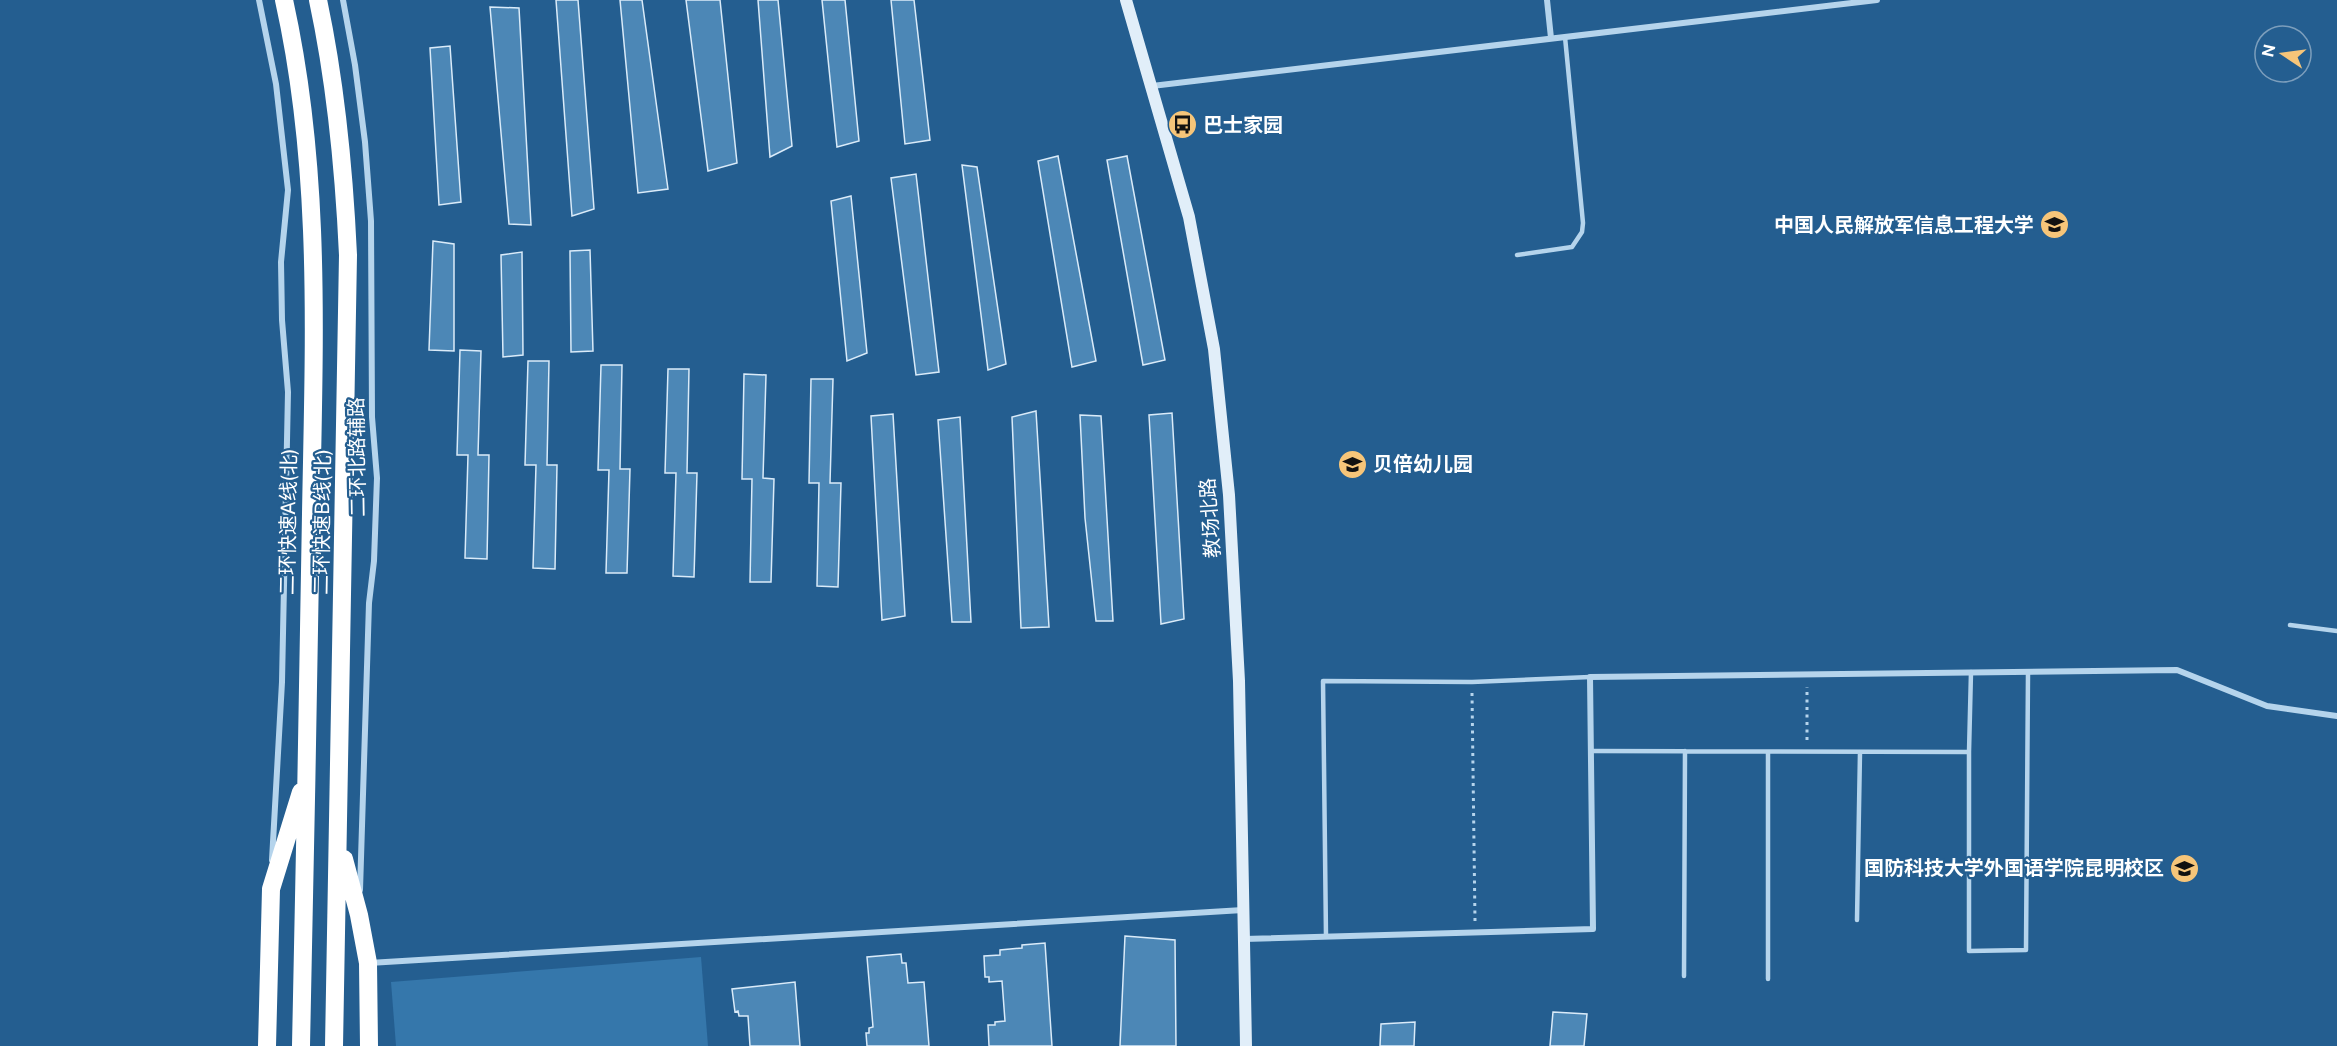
<svg xmlns="http://www.w3.org/2000/svg" width="2337" height="1046" font-family="'Public Sans','Noto Sans SC',sans-serif">
	<style>
		.green { fill: #3577ab }
		.building { fill: #4c87b6; stroke: #daebf9; stroke-width: 1.5 }
		.lines { fill: none; stroke-linecap: round; stroke-linejoin: round }
		.path { stroke: #b5d4ec; stroke-width: 3; stroke-dasharray: 3 4.5; stroke-linecap: butt }
		.lane { stroke: #b5d4ec; stroke-width: 4.5 }
		.street { stroke: #b5d4ec; stroke-width: 6 }
		.secondary { stroke: #e1eef9; stroke-width: 12 }
		.highway { stroke: #fff; stroke-width: 18 }
		.labels { text-anchor: middle; dominant-baseline: central; stroke-width: 4.5; stroke-linejoin: round; paint-order: stroke }
		.poi-label { font-size: 20px; font-weight: bold; fill: #fff; stroke: #245e90; text-anchor: start }
		.street-label { font-size: 20px; fill: #fff; stroke: #245e90 }
	</style>
	<rect width="100%" height="100%" fill="#245e90"/>
	<path class="green" d="M701 957 708 1046H396L391 982Z"/>
	<path class="building" d="M556 0H578L594 209 572 216Z
		M620 0H642L668 189 638 193Z
		M686 0H720L737 163 708 171Z
		M758 0H778L792 146 770 157Z
		M822 0H845L859 141 837 147Z
		M891 0H914L930 140 905 144Z
		M490 7 519 8 531 225 509 224Z
		M450 46 461 202 439 205 430 48Z
		M1058 156 1096 361 1072 367 1038 161Z
		M1127 156 1165 360 1143 365 1107 160Z
		M962 165 977 167 1006 364 988 370Z
		M916 174 939 372 916 375 891 178Z
		M851 196 867 353 847 361 831 201Z
		M433 241 454 244V351L429 350Z
		M590 250 593 351 571 352 570 251Z
		M522 252 523 355 503 357 501 255Z
		M460 350 481 351 478 455H489L487 559 465 558 468 455H457Z
		M528 361H549L547 465H557L555 569 533 568 536 465H525Z
		M601 365H622L620 469H630L627 573H606L609 470H598Z
		M668 369H689L687 473H697L694 577 673 576 676 473H665Z
		M744 374 766 375 763 478 774 479 771 582H750L752 479H742Z
		M811 379H833L830 483H841L838 587 817 586 819 483H809Z
		M1036 411 1049 627 1021 628 1012 417Z
		M1172 413 1184 619 1161 624 1149 415Z
		M893 414 905 616 882 620 871 416Z
		M1080 415 1101 416 1113 621H1096L1085 518Z
		M960 417 971 622H952L938 420Z
		M1125 936 1175 940 1176 1046H1120Z
		M1045 943 1052 1046H989L988 1025H995V1022L1005 1021 1002 981 989 982V977H985L984 956 1000 955V950L1022 948V945Z
		M901 954 902 963H906L908 983 924 982 929 1046H867L866 1033H869V1028L873 1027 867 957Z
		M795 982 800 1046H750L748 1016H739L738 1011 735 1012 732 989Z
		M1553 1012 1587 1014 1584 1046H1550Z
		M1415 1022 1414 1046H1380L1381 1024Z"/>
	<g class="lines">
		<path class="path" d="M1472 693 1475 921
			M1807 740V687"/>
		<path class="lane" d="M1517 255 1572 247 1582 232 1583 223 1565 37
			M2290 625 2337 631
			M1591 751 1969 752 1971 672
			M1969 752V951L2026 950 2028 673
			M1768 753V979
			M1857 920 1860 752
			M1326 936 1323 681 1472 682 1590 677
			M1684 976 1685 751"/>
		<path class="street" d="M259 0 276 84 288 190 281 262 282 320 288 392 282 682 272 860
			M343 0 355 65 365 142 371 221 372 417 377 478 374 561 369 603 360 890
			M1547 0 1551 38
			M1152 86 1877 0
			M1244 939 1593 929 1590 677 2177 670 2267 706 2337 716
			M369 963 1243 910"/>
		<path class="secondary" d="M1126 0 1189 217 1214 349 1229 495 1239 681 1246 1046"/>
		<path class="highway" d="M284 0C322 171 314 340 311 514 308 691 305 869 301 1046
			M318 0C336 84 344 169 348 255L334 1046
			M344 859 359 915 368 963 369 1046
			M267 1046 271 889 301 792"/>
	</g>
	<defs>
		<symbol id="bus-disc" viewBox="-11 -11 22 22"><circle r="9.5" fill="#f6c579" stroke="#245e90"/><path d="M-5-6H5V4H4V6H2V4H-2V6H-4V4H-5ZM-3.5-4V0h7V-4ZM-3.5 1.2v1.5H-2V1.2ZM2 1.2v1.5H3.5V1.2Z" fill="#111"/></symbol>
		<symbol id="university-disc" viewBox="-11 -11 22 22"><circle r="9.5" fill="#f6c579" stroke="#245e90"/><path d="M0-5L7-2L0 1L-7-2ZM-4 1L0 2.5L4 1V4Q0 6-4 4Z" fill="#111"/></symbol>
		<symbol id="school-disc" viewBox="-11 -11 22 22"><circle r="9.5" fill="#f6c579" stroke="#245e90"/><path d="M0-5L7-2L0 1L-7-2ZM-4 1L0 2.5L4 1V4Q0 6-4 4Z" fill="#111"/></symbol>
	</defs>
	<g fill-rule="evenodd">
		<use href="#bus-disc" x="1166" y="108" width="33" height="33"/>
		<use href="#university-disc" x="2038" y="208" width="33" height="33"/>
		<use href="#school-disc" x="1336" y="448" width="33" height="33"/>
		<use href="#university-disc" x="2168" y="852" width="33" height="33"/>
	</g>
	<g class="labels">
		<g class="poi-label">
			<text x="1203" y="125">巴士家园</text>
			<text x="2034" y="225" text-anchor="end">中国人民解放军信息工程大学</text>
			<text x="1373" y="464">贝倍幼儿园</text>
			<text x="2164" y="868" text-anchor="end">国防科技大学外国语学院昆明校区</text>
		</g>
		<g class="street-label">
			<text transform="translate(357 457) rotate(-91)">二环北路辅路</text>
			<text transform="translate(1210 518) rotate(-94)">教场北路</text>
			<text transform="translate(288 522) rotate(-89)">二环快速A线(北)</text>
			<text transform="translate(322 522) rotate(-89)">二环快速B线(北)</text>
		</g>
	</g>
	<g transform="translate(2283 54) rotate(283)"><circle r="28" fill="#245e90" stroke="#7c9ebc" stroke-width="1.5"/>
	<path d="M0-4.5L10 22L0 15L-10 22Z" fill="#f6c579"/>
	<text y="-9" font-size="16" font-weight="bold" text-anchor="middle" fill="#ffffff">N</text>
	</g>
</svg>
